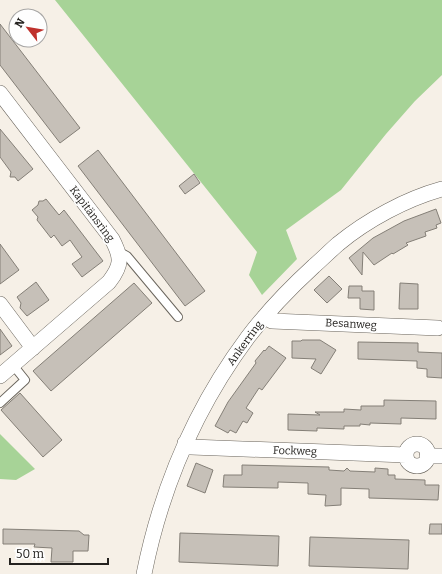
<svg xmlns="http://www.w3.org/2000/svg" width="442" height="574" font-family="Bitter,serif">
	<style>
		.green { fill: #a7d397 }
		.building { fill: #c6c0b8; stroke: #847f77 }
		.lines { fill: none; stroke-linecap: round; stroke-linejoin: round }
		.service-casing { stroke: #6a655d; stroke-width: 10 }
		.minor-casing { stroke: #6a655d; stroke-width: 16 }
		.service { stroke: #fff; stroke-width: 8 }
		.minor { stroke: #fff; stroke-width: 15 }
		.labels { text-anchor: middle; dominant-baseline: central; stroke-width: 3.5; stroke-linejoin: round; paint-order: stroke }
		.street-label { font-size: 11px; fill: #24221f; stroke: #fefefe }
	</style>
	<rect width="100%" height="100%" fill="#f6f0e7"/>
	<path class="green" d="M55 0H442V75L415 101 386 134 341 190 286 230 297 259 262 295 249 275 257 252Z
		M0 434 35 469 16 480 0 479Z"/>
	<path class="building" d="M0 24 80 128 60 143 0 65Z
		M0 129 33 169 18 181 15 177H10L11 172 0 157Z
		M98 150 205 291 185 306 78 166Z
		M194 174 200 183 185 194 179 186Z
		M46 199 59 215 64 210 103 261 82 277 72 264 82 257 70 240 62 246 54 235 51 238 37 220 38 217 32 210 38 205 39 201H43Z
		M436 209 441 223 436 225 437 228 425 232 426 236 406 243 408 245 393 254 392 253 374 265 363 252 362 275 349 258 373 238 404 221Z
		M0 244 19 270 0 284Z
		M329 276 342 289 327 303 314 290Z
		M36 282 49 300 27 316 20 308 21 303 17 297Z
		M134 283 152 303 51 391 33 371Z
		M400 283 418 284V309H399Z
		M349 286H362V291H374V310L360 309V298H348Z
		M0 329 12 346 0 355Z
		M302 340H320L336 350 321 374 311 368 316 359 292 358V341H301Z
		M358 342 418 343V352L442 353V378L427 377V369L417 368V361L358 359Z
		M269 346 286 358 262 390 259 388 246 408 253 413 247 423 243 421 236 433 230 430 228 433 215 426 228 402 256 363 255 361 264 350 265 351Z
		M20 393 62 440 43 457 1 410Z
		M384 400 436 401V419L401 418V424L370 423V425L360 424V426H344V429L317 428V431L288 430V414L320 415 315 412H344V409L361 410V406H384Z
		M196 463 213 470 205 493 187 486Z
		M242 465 329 467V470L344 471 347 468 350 471 375 472V468L388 469V475H395V479L425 480V485H439L438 500 369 498V489L341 488V505L325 506 326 495 308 494V483L278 482V488L223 487 224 475H242Z
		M430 524H442V534H429Z
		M3 529 79 531 84 535H89L88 551H73V562H51L52 548 34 547 35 544H3Z
		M180 533 279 536 278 566 179 562Z
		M310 537 409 540 408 569 309 566Z"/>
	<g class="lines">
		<defs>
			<path id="service" d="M118 251 127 256 178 317
				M0 403 25 380 13 365"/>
			<path id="minor" d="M0 93 112 239C122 258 122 265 109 282L0 376
				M0 304 33 348
				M264 317 272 321 438 328
				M185 443 191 447 406 455
				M406 455a11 11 0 1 1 22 0a11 11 0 1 1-22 0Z
				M427 456H442
				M144 574C161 489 196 407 248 337 267 312 290 288 314 266 322 259 330 251 338 244 367 220 406 199 442 189"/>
		</defs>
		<use href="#service" class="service-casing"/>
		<use href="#minor" class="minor-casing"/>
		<use href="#service" class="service"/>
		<use href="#minor" class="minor"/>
	</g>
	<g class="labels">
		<g class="street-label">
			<text transform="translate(92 214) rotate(53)">Kapitänsring</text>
			<text transform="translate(351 324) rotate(3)">Besanweg</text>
			<text transform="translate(245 343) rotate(-54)">Ankerring</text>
			<text transform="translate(295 451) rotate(2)">Fockweg</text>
		</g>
	</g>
	<g transform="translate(28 28) rotate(301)"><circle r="19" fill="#fefefe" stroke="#a7a6a5"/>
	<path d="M0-3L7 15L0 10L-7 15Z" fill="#bf312c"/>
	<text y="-6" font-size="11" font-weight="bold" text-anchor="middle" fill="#24221f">N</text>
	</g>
	<path d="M10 558v6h98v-6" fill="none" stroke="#24221f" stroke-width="2"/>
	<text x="16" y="558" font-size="12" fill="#24221f" stroke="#fefefe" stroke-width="3" paint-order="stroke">50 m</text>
</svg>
